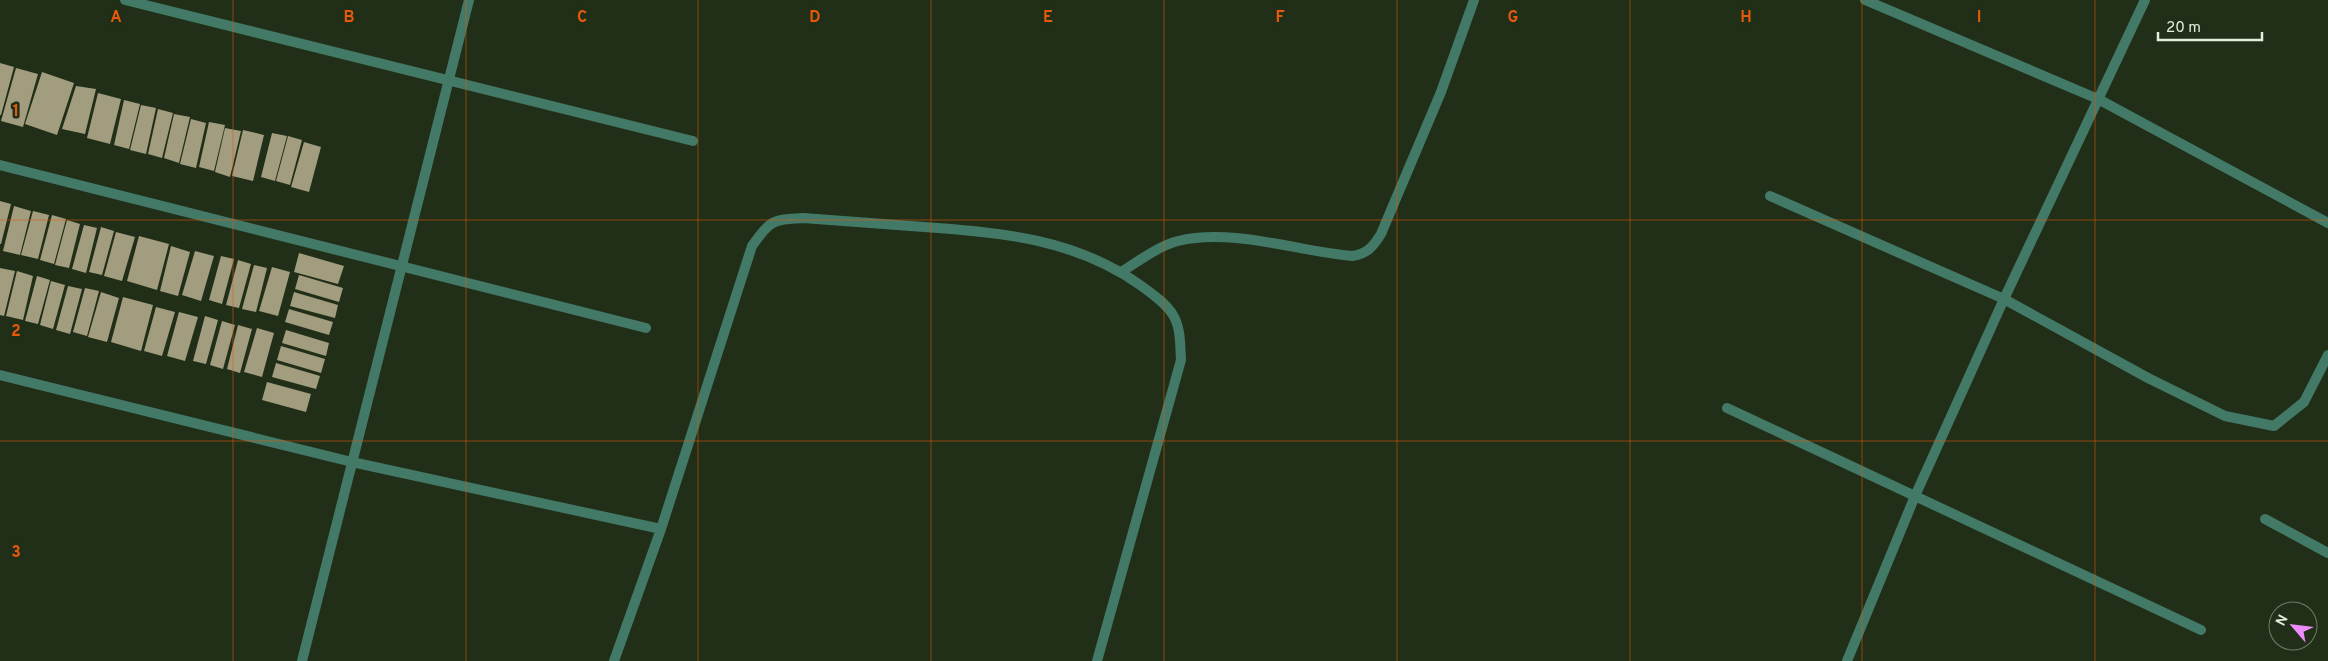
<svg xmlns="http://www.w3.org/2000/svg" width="2328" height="661" font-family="Overpass,sans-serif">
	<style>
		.building { fill: #a19d7e }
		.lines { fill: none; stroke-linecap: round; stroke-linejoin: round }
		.minor { stroke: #437a67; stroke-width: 10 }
		.grid { fill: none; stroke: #e8590c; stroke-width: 1; stroke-opacity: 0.55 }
		.grid-label { font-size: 16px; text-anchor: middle; font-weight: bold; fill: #e8590c; stroke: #212f18; stroke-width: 5; stroke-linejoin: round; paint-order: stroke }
	</style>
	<rect width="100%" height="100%" fill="#212f18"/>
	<path class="building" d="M0 63 14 67 1 115H0Z
		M16 68 38 74 23 127 1 121Z
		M42 72 74 83 57 135 25 124Z
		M76 86 96 89 85 134 62 129Z
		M98 93 121 99 110 144 87 138Z
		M124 100 140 104 129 149 114 145Z
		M141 105 156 108 146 154 130 150Z
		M158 109 173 113 162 158 148 154Z
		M174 114 190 117 179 163 164 158Z
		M191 119 206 123 196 168 180 164Z
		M209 122 225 125 214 171 199 167Z
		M225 128 241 131 230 177 215 172Z
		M243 130 264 135 253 181 232 176Z
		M272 133 287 136 275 181 261 177Z
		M288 136 302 140 290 185 276 181Z
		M304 142 321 147 309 192 291 187Z
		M0 201 11 204 1 244H0Z
		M14 206 31 211 20 255 3 251Z
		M33 211 49 215 38 259 21 255Z
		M52 215 66 219 54 264 40 260Z
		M67 220 80 224 69 268 55 265Z
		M84 225 97 228 86 273 72 269Z
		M101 227 114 231 102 275 89 272Z
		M116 232 135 237 122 281 104 276Z
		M139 236 169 244 157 290 127 281Z
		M171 246 190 252 178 296 160 291Z
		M195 251 214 256 201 301 182 295Z
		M299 253 344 266 338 284 294 272Z
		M221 256 234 259 222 304 209 300Z
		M238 260 251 264 239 308 226 305Z
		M254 265 267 268 256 312 242 309Z
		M272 267 290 272 278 316 259 311Z
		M0 268 15 271 4 316 0 315Z
		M17 271 33 276 23 320 6 316Z
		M299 275 343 288 339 302 295 289Z
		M37 276 50 280 38 324 25 321Z
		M51 281 65 285 53 329 40 325Z
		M68 286 82 289 70 334 56 330Z
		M85 288 99 291 87 336 73 332Z
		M101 292 119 298 107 342 88 337Z
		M294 292 338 305 335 318 290 306Z
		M123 297 153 305 141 351 111 342Z
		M156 307 175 312 162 356 144 351Z
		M289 309 333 322 329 335 285 322Z
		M179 312 198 317 185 361 167 356Z
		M205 316 218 320 206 364 193 361Z
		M222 321 235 325 223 369 210 365Z
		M238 325 252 329 240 373 227 369Z
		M257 328 274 333 262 377 244 372Z
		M286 330 329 343 326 356 282 343Z
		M281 346 325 359 321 373 277 360Z
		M276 363 320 376 316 389 272 377Z
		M267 382 311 394 306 412 262 400Z"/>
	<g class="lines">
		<path class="minor" d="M125 0 693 141
			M1865 0 2098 99 2328 223
			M0 165 646 328
			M1770 196 2004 299 2145 0
			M1121 272C1139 261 1158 246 1178 241 1233 228 1297 251 1352 256 1367 254 1373 247 1381 234L1441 92 1474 0
			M0 375 352 462 661 529
			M1727 408 2201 630
			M2265 519 2328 553
			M302 661 469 0
			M614 661 661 529 752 246C771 220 771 220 803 218 843 221 884 224 924 227 1000 232 1076 239 1140 285 1151 293 1166 303 1173 315 1181 328 1180 345 1181 360L1097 661
			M1847 661 1915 496 2004 299 2148 378 2225 416 2274 426 2304 402 2328 355"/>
	</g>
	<path class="grid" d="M233 0V661M466 0V661M698 0V661M931 0V661M1164 0V661M1397 0V661M1630 0V661M1862 0V661M2095 0V661M0 220H2328M0 441H2328"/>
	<g class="grid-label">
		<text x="116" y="22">A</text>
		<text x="349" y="22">B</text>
		<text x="582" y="22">C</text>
		<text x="815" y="22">D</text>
		<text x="1048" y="22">E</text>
		<text x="1280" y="22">F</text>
		<text x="1513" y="22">G</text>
		<text x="1746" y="22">H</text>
		<text x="1979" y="22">I</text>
		<text x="16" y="116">1</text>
		<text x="16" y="336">2</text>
		<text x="16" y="557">3</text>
	</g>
	<g transform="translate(2293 626) rotate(298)"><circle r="24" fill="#212f18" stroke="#6f7b67"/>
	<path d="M0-4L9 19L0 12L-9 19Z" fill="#ec8cfb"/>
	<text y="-8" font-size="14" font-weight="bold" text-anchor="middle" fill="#e3edde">N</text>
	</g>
	<path d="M2158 32v8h104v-8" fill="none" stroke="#e3edde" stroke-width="2.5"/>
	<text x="2166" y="32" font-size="15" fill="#e3edde" stroke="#212f18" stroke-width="4" paint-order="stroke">20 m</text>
</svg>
